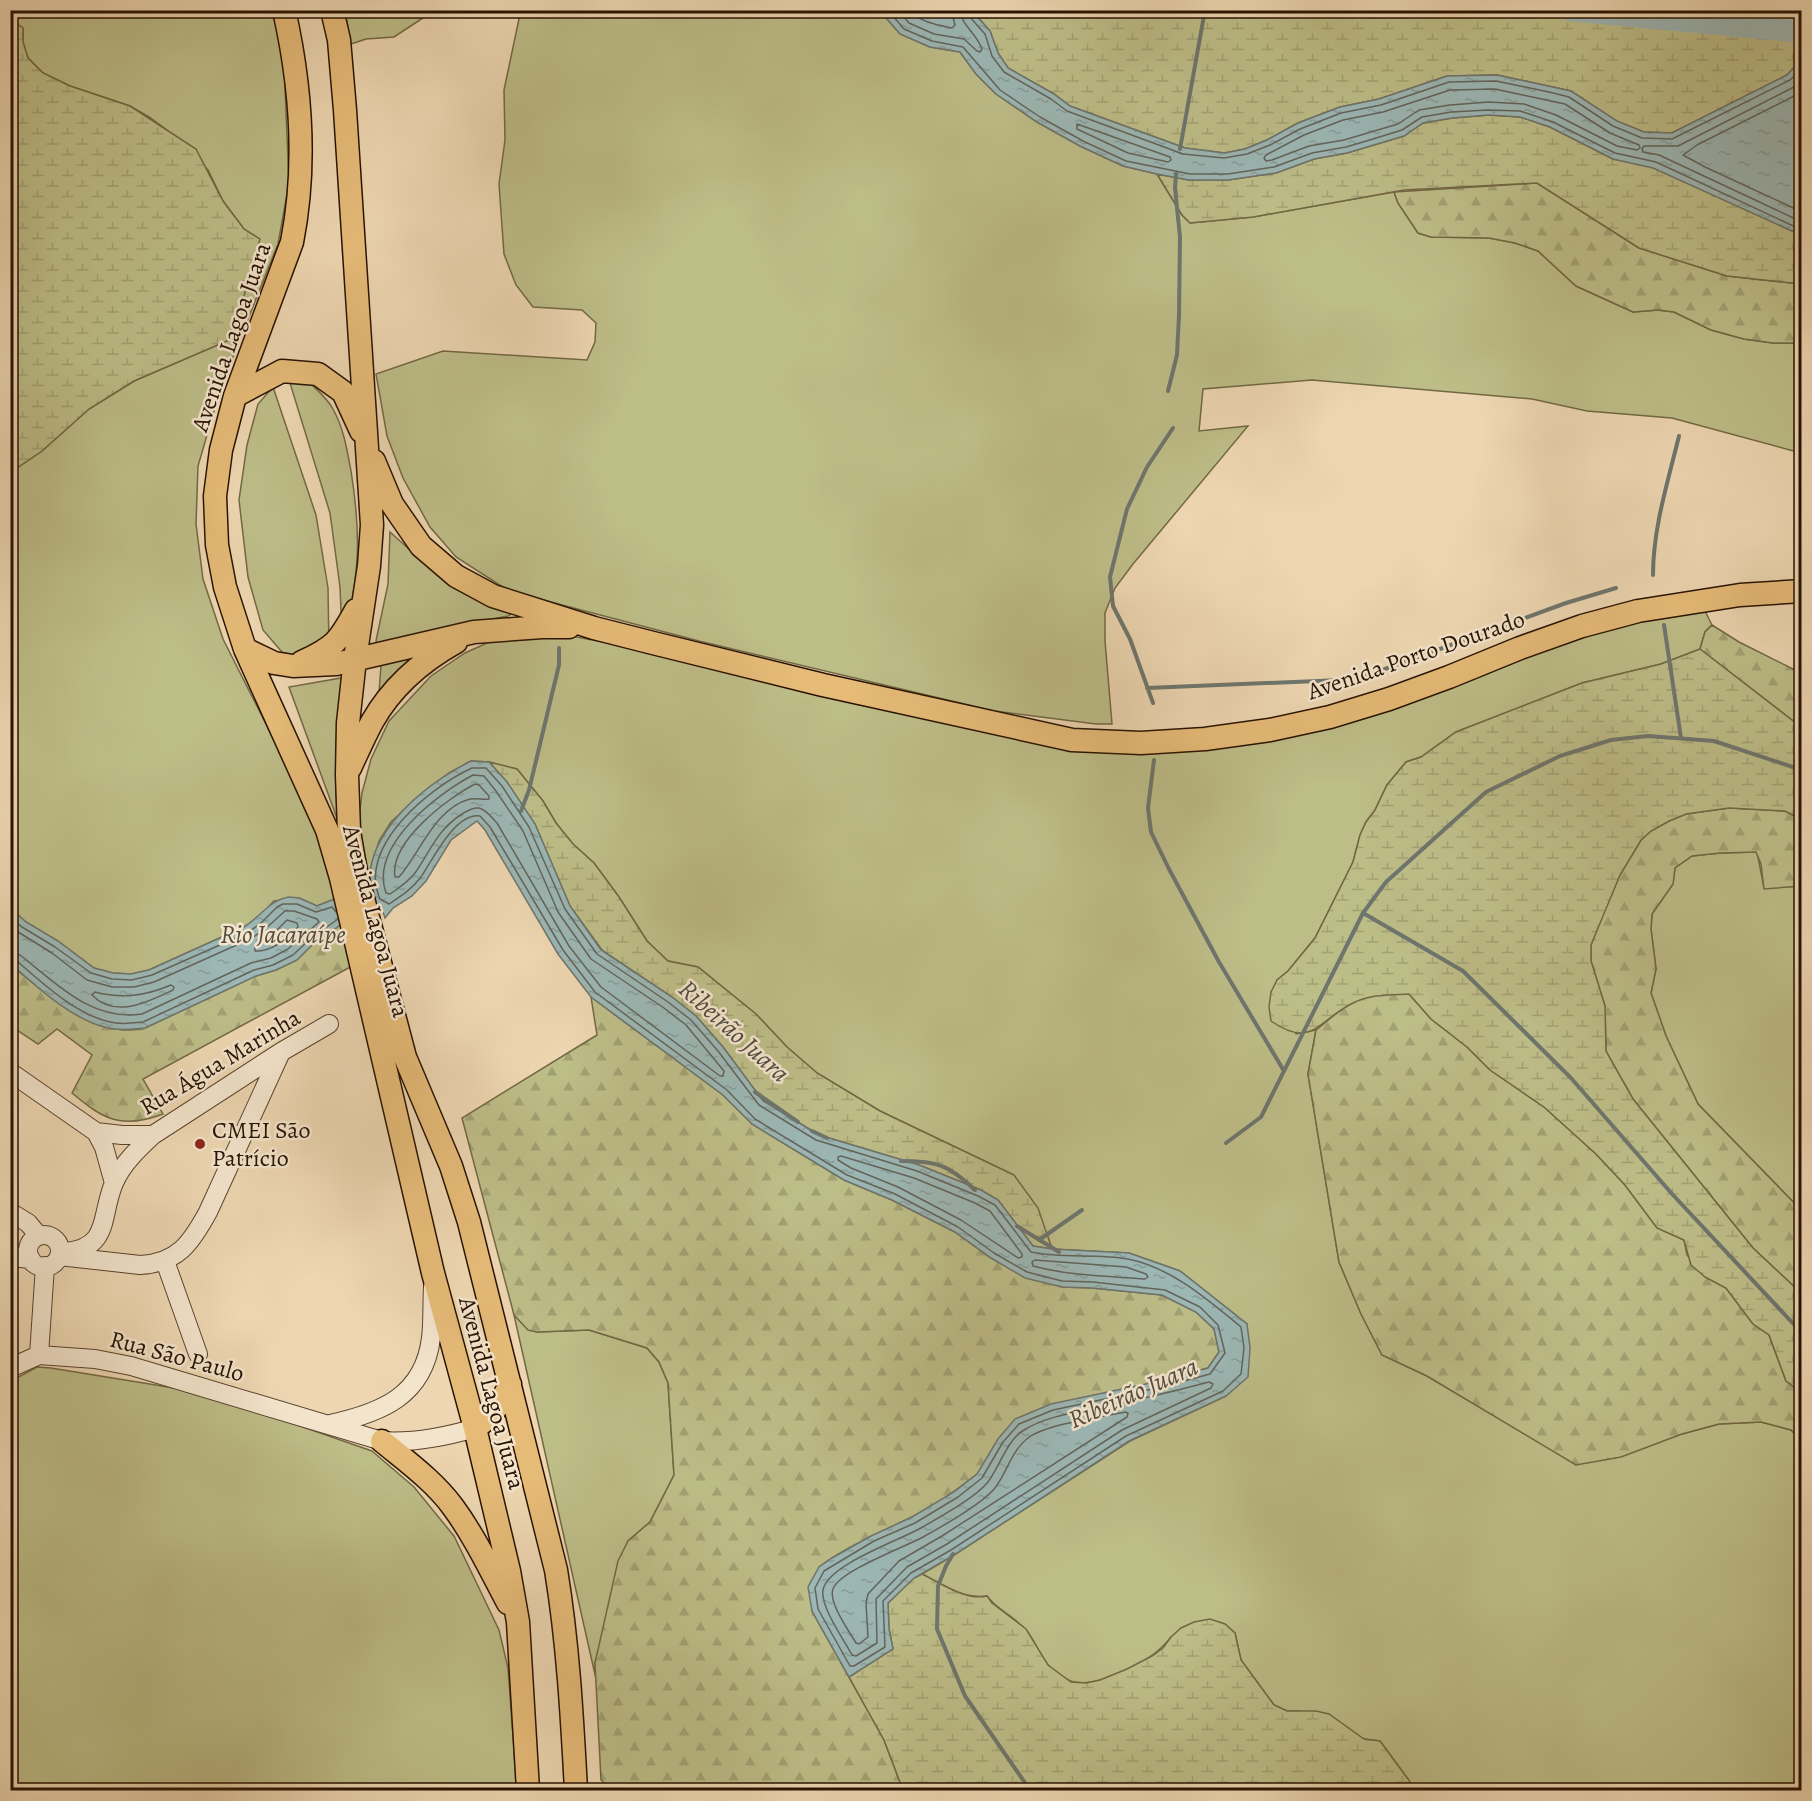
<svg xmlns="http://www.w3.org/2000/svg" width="1812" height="1801" font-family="Alegreya,serif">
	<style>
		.grass { fill: #bdbd88; stroke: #726844; stroke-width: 1.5 }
		.forest { fill: url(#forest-firs); stroke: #726844; stroke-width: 1.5 }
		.wetland { fill: url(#wetland-marsh); stroke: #726844; stroke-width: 1.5 }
		.water { fill: url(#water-ripples); stroke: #6e756d; stroke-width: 1.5 }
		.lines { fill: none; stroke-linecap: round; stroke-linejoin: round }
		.shore { stroke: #62645b; stroke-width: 1.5 }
		.stream { stroke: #6e756d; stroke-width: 4 }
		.river { stroke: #9cb7b5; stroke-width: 22 }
		.minor-casing { stroke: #59432d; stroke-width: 20 }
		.major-casing { stroke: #281201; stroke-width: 25 }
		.minor { stroke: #f3e4cc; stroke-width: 18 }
		.major { stroke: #e6bb78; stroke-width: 22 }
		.poi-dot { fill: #8f2418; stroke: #f3e4cc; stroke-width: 2 }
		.labels { text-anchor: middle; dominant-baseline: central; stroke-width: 5; stroke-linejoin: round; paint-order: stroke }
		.street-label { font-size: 24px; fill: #281201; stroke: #f3e4cc }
		.poi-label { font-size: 24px; fill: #281201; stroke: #f3e4cc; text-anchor: start }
		.water-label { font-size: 26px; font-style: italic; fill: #514c40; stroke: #f3e4cc }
	</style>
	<defs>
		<pattern id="forest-firs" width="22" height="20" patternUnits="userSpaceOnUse" patternTransform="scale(1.5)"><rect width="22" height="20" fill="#bdbd88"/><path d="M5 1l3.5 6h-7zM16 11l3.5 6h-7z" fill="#a2a174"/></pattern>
		<pattern id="wetland-marsh" width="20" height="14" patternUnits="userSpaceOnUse" patternTransform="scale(1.5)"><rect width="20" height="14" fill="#bdbd88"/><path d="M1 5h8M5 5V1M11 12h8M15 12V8" fill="none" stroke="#a2a174"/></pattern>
		<pattern id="water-ripples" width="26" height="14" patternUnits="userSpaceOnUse" patternTransform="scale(1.5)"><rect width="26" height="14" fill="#9cb7b5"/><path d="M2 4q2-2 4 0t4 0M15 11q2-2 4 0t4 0" fill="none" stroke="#869c9a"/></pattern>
	</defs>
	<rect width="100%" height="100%" fill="#edd6b1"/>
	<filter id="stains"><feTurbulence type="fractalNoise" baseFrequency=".00333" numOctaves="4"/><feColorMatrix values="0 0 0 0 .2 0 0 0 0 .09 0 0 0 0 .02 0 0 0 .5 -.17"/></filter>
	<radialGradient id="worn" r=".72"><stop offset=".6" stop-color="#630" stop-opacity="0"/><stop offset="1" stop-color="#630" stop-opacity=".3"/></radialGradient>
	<path class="grass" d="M11 11H273L283 40 289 183 278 244 221 387 198 466 196 524 203 579 223 639 319 829 337 898 317 906 299 898 274 901 256 920 244 927 149 970 131 974 113 973 94 968 58 941 26 922 11 909V472L42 451 89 409 134 381 227 341 255 261 244 229 223 201 208 170 167 130 149 117 130 106 70 86 43 73 28 58 23 42V28L11 20Z
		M345 11H449L432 12 394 37 366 39 351 44Z
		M518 11H880L900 34 930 47 960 52 976 74 996 94 1037 122 1080 146 1123 166 1157 174 1182 215 1190 223 1253 217 1394 192 1398 203 1418 233 1431 237 1489 238 1515 243 1538 251 1576 286 1633 312 1658 310 1674 312 1711 330 1744 339 1773 343H1801V453L1672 418 1587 411 1532 399 1312 380 1203 389 1199 431 1248 426 1133 564 1115 588 1105 613V641L1112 724H1096L994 711 699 641 509 591 456 557 430 527 403 478 387 436 376 374 443 351 587 360 595 342 596 323 582 310 533 307 516 285 504 254 499 184 505 140 504 90 519 19Z
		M309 382C317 390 328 399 333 409 344 429 347 450 351 471 360 527 362 580 342 634L340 587 330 513 290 383Z
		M273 387 316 515 328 588 329 649 304 659 282 652 263 630 248 577 239 500 247 445 258 404Z
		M390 532 447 583 513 613 508 616 454 626 377 645 376 641 388 584Z
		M1703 607 1712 625 1705 632 1700 649 1661 664 1582 683 1456 732 1421 757 1406 762 1387 785 1375 810 1366 822 1360 835 1353 862 1315 938 1288 971 1277 980 1296 1034 1316 1030 1308 1074 1339 1262 1361 1314 1382 1355 1427 1376 1512 1426 1682 1434 1719 1424 1761 1422 1791 1430 1801 1440V1790H1416L1380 1741 1364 1739 1300 1711H1287L1274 1705 1241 1660 1235 1633 1171 1637C1154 1660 1104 1687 1074 1682 1066 1680 1057 1673 1050 1667 1039 1658 1036 1640 1025 1629 1014 1616 997 1610 987 1596 965 1600 941 1584 922 1574L954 1555 1130 1441 1226 1396 1247 1324 1180 1271 1129 1253 1052 1249 1047 1234 1014 1175 880 1111 817 1073 787 1047 756 1014 698 967 668 961 647 941 619 897 594 863 573 844 556 823 543 801 517 769 489 762 471 761 449 773 416 799 391 822 379 841 372 865 371 882 358 827 362 793 371 759 389 721 431 676 465 653 498 638 556 633 695 660 990 730 1199 745 1583 633Z
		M416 657 379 693 381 665Z
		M341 678 336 792 338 821 289 687Z
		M1757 852 1764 888 1801 886V1210L1698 1104 1666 1036 1651 993 1656 969 1651 929 1652 914 1673 884 1675 868 1692 856 1720 853Z
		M514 1315 528 1329 537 1332 589 1330 647 1348 659 1362 668 1383 674 1475 650 1522 628 1541 595 1663 596 1679Z
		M37 1367 51 1368 205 1393 372 1451 414 1487 454 1536 499 1630 508 1668 517 1790H11V1381Z"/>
	<path class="forest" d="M1537 183 1639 248 1727 276 1801 284V343H1773L1744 339 1711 330 1674 312 1658 310 1633 312 1576 286 1538 251 1515 243 1489 238 1431 237 1418 233 1398 203 1394 192Z
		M1712 625 1739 642 1801 673V727L1700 649 1705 632Z
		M1729 808 1785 811 1801 819V886L1764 889 1761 864 1756 852 1720 853 1692 856 1675 868 1673 884 1652 914 1651 929 1656 969 1651 993 1666 1036 1698 1104 1801 1210V1293L1753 1248 1633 1099 1606 1051 1605 1006 1591 961V945L1603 914 1620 875 1641 840 1651 831 1669 821 1686 814Z
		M346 921 354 965 143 1079 163 1114C121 1130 103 1119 72 1093L92 1055 57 1029 38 1044 11 1026 10 964C41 990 84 1029 127 1030 133 1030 139 1029 145 1028L256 976 276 970 297 960 313 944Z
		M1409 994 1431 1019 1467 1047 1490 1070 1544 1107 1596 1154 1625 1185 1657 1228 1684 1240 1687 1255 1705 1277 1726 1288 1753 1324 1769 1335 1786 1381 1801 1392V1440L1791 1430 1761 1422 1719 1424 1682 1434 1621 1457 1576 1465 1427 1376 1382 1355 1361 1314 1339 1262 1308 1074 1316 1030C1333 1016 1352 999 1374 995 1385 993 1397 995 1409 994Z
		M591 997 723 1095 752 1124 844 1180 892 1200 955 1232 991 1258 1062 1287 1092 1288 1162 1295 1196 1312 1214 1329 1219 1352 1208 1368 1160 1381 977 1474C956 1490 934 1507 910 1518 879 1534 847 1546 819 1567L812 1611 884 1740 903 1790H612L601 1780 595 1663 618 1561 628 1541 650 1522 674 1475 668 1383 659 1362 647 1348 589 1330 537 1332 528 1330 514 1315 462 1118 597 1035Z"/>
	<path class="wetland" d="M972 11H1801V60L1787 75 1672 133 1644 132 1616 121 1571 91 1497 75 1447 76 1379 99 1340 107 1298 123 1267 140 1245 149 1224 153 1185 148 1070 106 1054 94 1008 68 998 53 990 31Z
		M11 20 23 28V42L28 58 43 73 70 86 130 106 196 149 223 201 244 229 260 239 244 296 227 341 134 381 89 409 42 451 11 472Z
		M1489 115 1520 117 1550 127 1613 159 1653 167 1801 235V284L1727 276 1639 248 1537 183 1404 190 1253 217 1190 223 1182 215 1157 174 1189 180H1228L1276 173 1314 159 1347 153 1404 136 1423 123 1452 118Z
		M1700 649 1801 727V819L1785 811 1729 808 1686 814 1669 821 1651 831 1641 840 1620 875 1591 945V961L1605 1006 1606 1051 1633 1099 1753 1248 1801 1293V1392L1786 1381 1769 1335 1753 1324 1726 1288 1705 1277 1691 1265 1684 1240 1657 1228 1625 1185 1596 1154 1544 1107 1490 1070 1467 1047 1431 1019 1409 994C1389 995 1371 994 1353 1003 1319 1019 1313 1050 1271 1021L1269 1007 1271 992 1277 980 1288 971 1315 938 1353 862 1360 835 1366 822 1375 810 1387 785 1406 762 1421 757 1456 732 1582 683 1661 664Z
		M489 762 517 769 543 801 556 823 573 844 594 863 619 897 647 941 668 961 698 967 756 1014 787 1047 817 1073 880 1111 1014 1175 1038 1208 1052 1249 1033 1246 998 1200 981 1190 919 1165 819 1135 763 1101 723 1047 696 1016 672 997 602 950 570 906 535 824 507 782Z
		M922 1574C941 1583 965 1601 987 1596L992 1603 1026 1629 1048 1665 1071 1682 1086 1683 1100 1680 1127 1669 1152 1656 1163 1648 1171 1637 1181 1628 1194 1622 1210 1619 1225 1624 1235 1633 1241 1660 1274 1705 1287 1711H1316L1329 1714 1364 1739 1380 1741 1416 1790H903L884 1740 849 1677 893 1649 889 1629 888 1603 914 1578Z"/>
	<path class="water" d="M880 11H972L990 31 998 53 1008 68 1054 94 1070 106 1185 148 1225 153 1245 149 1267 140 1298 123 1340 107 1379 99 1447 76 1497 75 1571 91 1617 121 1644 132 1672 133 1787 75 1801 60V235L1653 168 1613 159 1550 127 1520 117 1489 115 1452 118 1423 123 1404 136 1347 153 1314 159 1276 173 1228 180H1189L1157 174 1123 166 1080 146 1037 122 996 94 976 74 960 52 930 47 900 34Z
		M471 761 489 762 507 782 535 824 570 906 601 950 672 997 696 1016 723 1047 763 1101 819 1135 919 1165 981 1190 998 1200 1033 1246 1052 1249 1129 1253 1180 1271 1247 1324 1250 1348 1248 1377 1226 1396 1129 1441 954 1555 914 1578 888 1603 889 1629 893 1649 849 1677 812 1611 808 1587 819 1567 832 1558 871 1536 912 1517 954 1492 977 1474 998 1439 1015 1419 1051 1404 1160 1381 1208 1368 1219 1352 1214 1329 1196 1312 1162 1295 1092 1288 1062 1287 1025 1278 991 1258 955 1232 892 1200 844 1180 752 1124 723 1095 591 997 558 954 485 830 477 821 451 840 426 881 412 896 393 908 385 918 381 906H375C374 900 371 894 370 888 364 832 426 784 471 761Z
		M289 897 299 898 317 906 337 898 346 921 313 944 297 960 276 970 256 976 145 1028C133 1029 120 1031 108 1028 72 1020 37 987 11 964V909L26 922 58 941 94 968 113 973 131 974 149 970 244 927C260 917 270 900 289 897Z"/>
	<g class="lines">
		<path class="shore" d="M888 10 904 29 932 41 963 47 1000 90 1040 117 1083 141 1126 161 1190 174H1228L1274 167 1312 153 1346 147 1373 139 1402 130 1422 117 1451 112 1488 110 1520 111 1553 122 1615 153 1656 162 1802 230
			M898 10 909 23 934 34 964 39 977 51 980 52 982 49C977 34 961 25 960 10
			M910 10C919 22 938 25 952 28L955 25 951 10
			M968 10 969 16 985 34 992 56 1004 72 1051 99 1067 111 1183 154 1224 158 1247 154 1270 145 1300 129 1341 113 1381 105 1449 82 1496 81 1549 92 1569 97 1613 126 1642 138 1672 139 1790 80 1802 69
			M1802 80 1794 87 1678 146H1644L1642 149 1643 152 1659 155 1802 222
			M1495 89 1565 104 1610 133 1639 145 1640 148 1637 150 1617 146 1556 115 1524 104 1489 102 1450 105 1419 110 1398 124 1344 140 1309 146 1272 160 1266 161 1264 158 1266 155 1304 135 1343 120 1383 112 1450 90Z
			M1802 92 1697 145 1683 155 1705 167 1802 212
			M1077 124 1170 157 1171 160 1168 162 1128 153 1077 129Z
			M472 768H486L502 786 529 827 565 909 597 954 668 1002 691 1020 718 1051 759 1105 816 1140 917 1171 978 1196 995 1205 1031 1252C1063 1259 1096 1253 1128 1259 1172 1268 1207 1299 1241 1327L1244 1348 1241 1374 1223 1391 1126 1436 951 1550 911 1573 883 1601 885 1647 854 1666H850L818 1609 815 1588 824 1571 874 1541 915 1523 958 1497 982 1478 1003 1442 1019 1424 1053 1410 1162 1387 1210 1374 1225 1353 1218 1325 1200 1307 1165 1290 1093 1282 1062 1281 1027 1272 994 1253 958 1227 895 1194 847 1175 755 1119 727 1090 595 992 563 950 490 827 480 816C455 812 432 861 421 877 412 889 401 896 389 904L380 899C357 846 430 787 472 768Z
			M473 775 484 776 496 791 523 831 558 912 591 959 664 1008 686 1025 724 1071 723 1076H720L601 987 569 946 497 823C492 818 487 810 479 808 472 807 467 811 462 814 437 830 431 850 415 873 408 882 399 888 390 894L386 893C369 846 437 794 473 775Z
			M475 784 479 785 489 796V799C483 800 477 798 470 799 435 808 420 853 399 877H395C389 842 448 798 475 784Z
			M10 917 22 927 55 947 91 973 112 979 132 980 152 975 247 933 260 924 277 907 283 904H297L316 912 332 907 336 912
			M287 920 297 923 298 927C287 939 272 952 255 951V947L270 937Z
			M10 927 52 953 87 980 112 987H134L154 982 250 939 264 930 285 911H294L317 919 319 922 288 949 271 958 251 963 142 1014C92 1022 56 983 20 955L10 952
			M10 960 17 961C42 983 77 1015 110 1022 122 1025 132 1023 143 1022L254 970 273 965 293 955 310 939 338 919
			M171 985 174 987 173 990C148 1002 115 1019 92 995L95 992C122 999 145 996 171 985Z
			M841 1156 914 1178 975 1203 990 1211 1022 1254V1257L1018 1258 961 1220 898 1187 851 1168 838 1160V1157Z
			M1035 1260 1126 1267 1146 1274 1148 1277 1145 1279C1108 1276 1070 1276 1033 1266L1032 1262Z
			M1209 1382 1213 1384 1211 1388 1122 1430 947 1544 907 1567 876 1599 877 1643 856 1656 852 1655C844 1640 820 1606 823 1590 827 1565 900 1540 921 1528 940 1517 975 1498 988 1482 1000 1466 1007 1440 1024 1430 1048 1415 1080 1412 1107 1406 1142 1399 1175 1391 1209 1382Z
			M1125 1412 1128 1413 1127 1417 942 1536 899 1561 868 1594 866 1603 868 1637 859 1644 856 1643C849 1631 828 1602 833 1589 839 1571 905 1547 923 1537 943 1526 981 1505 995 1488 1007 1472 1012 1450 1028 1438 1046 1424 1102 1417 1125 1412Z"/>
		<path class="stream" d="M1180 149 1205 10
			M1168 391 1177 355 1179 315 1180 237 1175 188 1176 174
			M1653 575C1653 528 1668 481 1679 436
			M1664 625 1681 738
			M1147 688 1342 680 1374 673 1566 603 1616 588
			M1153 703 1130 639 1113 606 1110 577 1127 509 1147 467 1173 428
			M1154 760 1148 808 1151 832 1169 869 1219 962 1284 1071
			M521 811 529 790 559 665V648
			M1363 913 1463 971 1571 1078 1673 1195 1802 1333
			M755 1092 798 1122
			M812 1131 827 1138
			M1226 1143 1261 1117 1363 913 1386 882 1486 792 1560 756 1611 740 1648 736 1714 741 1802 770
			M901 1161C937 1161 949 1165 975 1190
			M1017 1226 1059 1252
			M1039 1240 1082 1210
			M953 1554 946 1566 938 1586 937 1629 965 1696 1030 1790"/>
		<path class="river" d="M1570 10 1802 32"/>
		<defs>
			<path id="minor" d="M10 1072 96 1132 122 1135H153L281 1052 329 1024
				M96 1132 104 1147 114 1183
				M10 1212 28 1223 39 1236
				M28 1251a16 16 0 1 1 32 0a16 16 0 1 1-32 0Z
				M65 1252C111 1248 100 1215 114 1183 122 1164 138 1149 153 1135
				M59 1256 140 1265C178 1263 191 1243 208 1212L281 1052
				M10 1257 31 1259
				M165 1261 198 1354
				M39 1355 45 1266
				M10 1368 39 1355 95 1359 131 1366 382 1441C413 1443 445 1437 475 1428
				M330 1424C381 1413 424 1396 431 1338 433 1322 432 1304 433 1287"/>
			<path id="major" d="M284 10C301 86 307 166 292 242L235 396 221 450 215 496 217 545 225 587 245 649 327 830 341 878 433 1273 475 1428 509 1571 518 1622 528 1790
				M332 10 339 40 345 110 372 525 369 566 355 659 348 723 347 775 349 831 356 872 405 1057 451 1166 469 1222 556 1570C568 1643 572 1716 576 1790
				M235 396 282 371 318 374 343 392 361 431
				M374 461 392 504 421 546 456 576 493 596 594 628 653 643 823 685 1072 740 1141 743 1205 739 1270 730 1330 717 1389 699 1449 677 1520 648 1582 626 1638 611 1740 595 1802 591
				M245 649 274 663 293 666 336 664 474 632 542 627H569
				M302 662C335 647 339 641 356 610
				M350 768C357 753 364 737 372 722 391 688 422 661 456 642
				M475 1428C492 1417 502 1402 510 1384
				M382 1441C406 1461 434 1481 453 1507 475 1537 491 1571 508 1603"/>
		</defs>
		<use href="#minor" class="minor-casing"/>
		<use href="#major" class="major-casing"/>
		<use href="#minor" class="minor"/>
		<use href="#major" class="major"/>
	</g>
	<circle class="poi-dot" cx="200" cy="1144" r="6"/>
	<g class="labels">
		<g class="street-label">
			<text transform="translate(231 337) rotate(-71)">Avenida Lagoa Juara</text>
			<text transform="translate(1416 655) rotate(-19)">Avenida Porto Dourado</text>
			<text transform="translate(376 921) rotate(75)">Avenida Lagoa Juara</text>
			<text transform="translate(220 1062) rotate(-31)">Rua Água Marinha</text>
			<text transform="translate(177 1356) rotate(15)">Rua São Paulo</text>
			<text transform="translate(492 1393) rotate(75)">Avenida Lagoa Juara</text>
		</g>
		<g class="poi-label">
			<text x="212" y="1130">CMEI São<tspan x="212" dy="28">Patrício</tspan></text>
		</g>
		<g class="water-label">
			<text x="283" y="934">Rio Jacaraípe</text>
			<text transform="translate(734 1031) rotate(42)">Ribeirão Juara</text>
			<text transform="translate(1133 1393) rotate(-24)">Ribeirão Juara</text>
		</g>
	</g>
	<rect width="1812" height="1801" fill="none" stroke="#edd6b1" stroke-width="36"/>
	<rect x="12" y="12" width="1788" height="1777" fill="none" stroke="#281201" stroke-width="3"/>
	<rect x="18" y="18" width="1776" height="1765" fill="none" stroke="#281201" stroke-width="1.5"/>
	<rect width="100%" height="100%" filter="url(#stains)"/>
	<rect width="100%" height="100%" fill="url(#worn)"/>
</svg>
